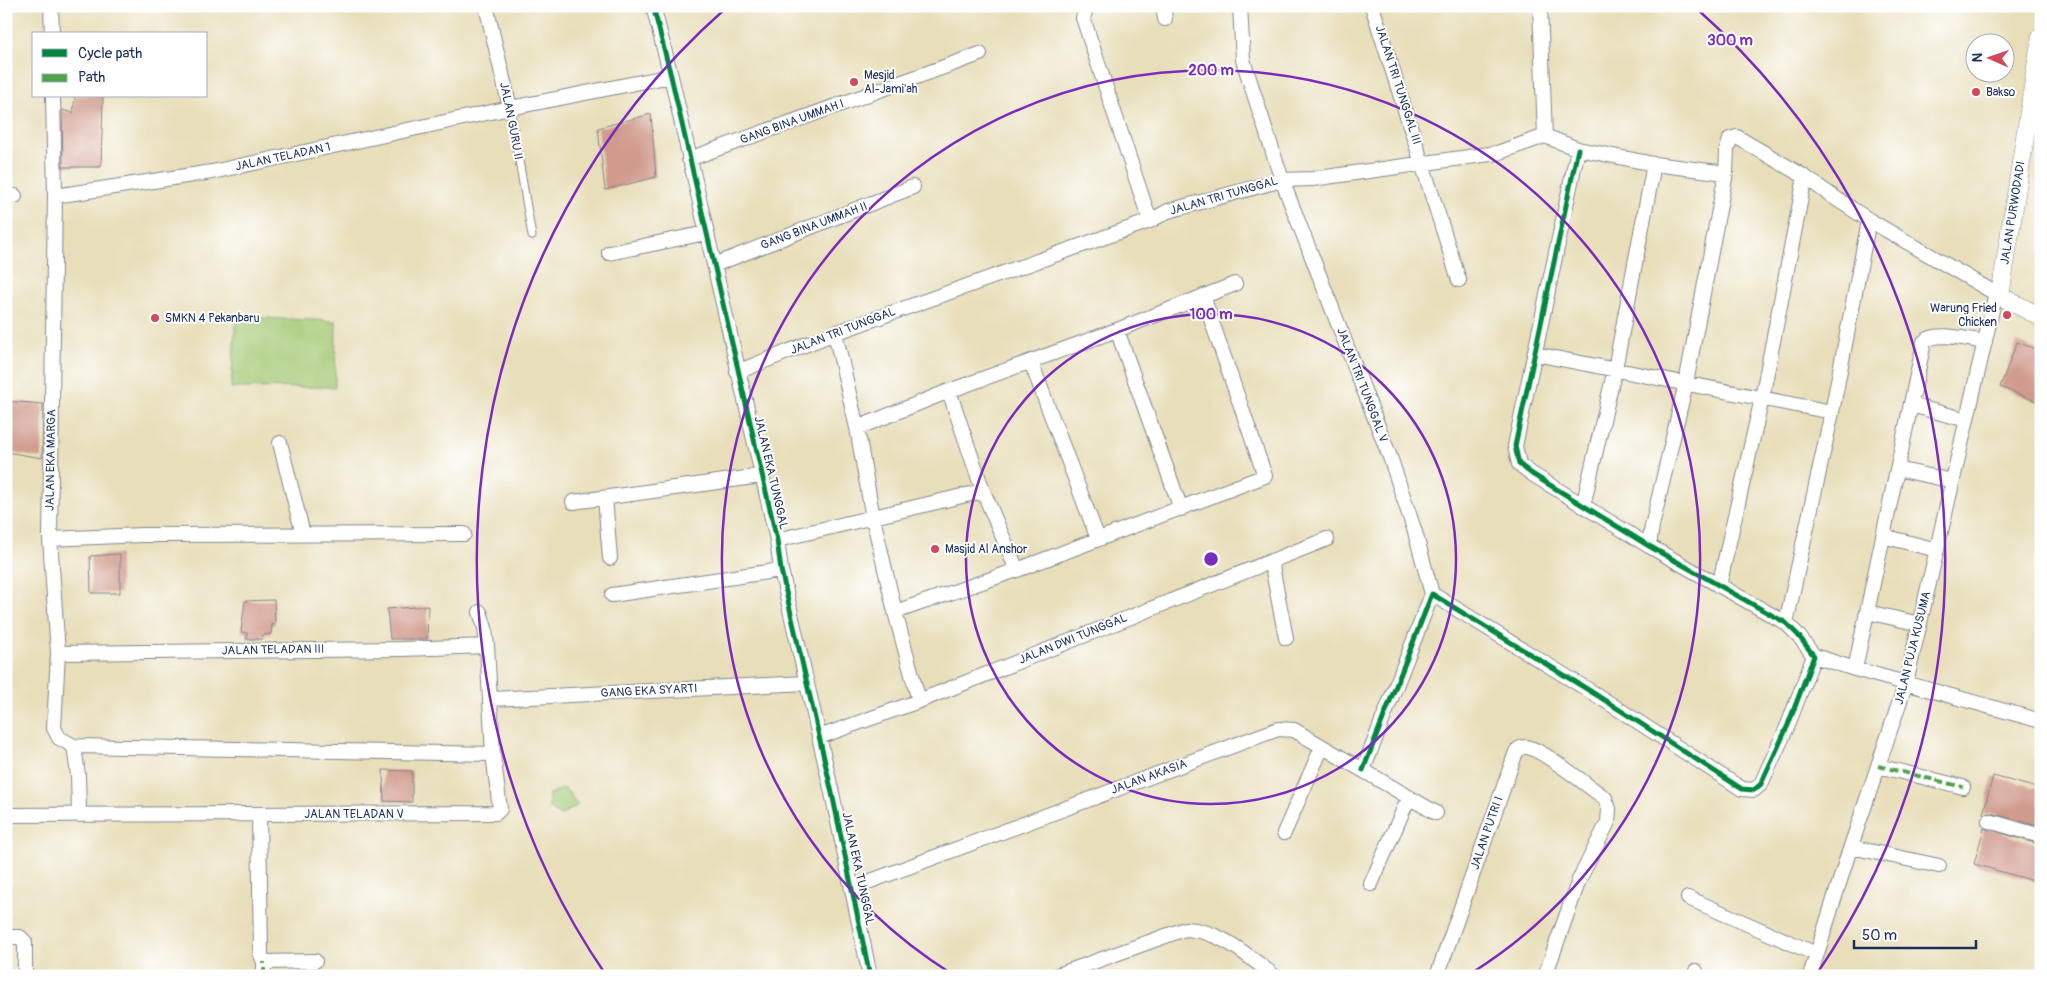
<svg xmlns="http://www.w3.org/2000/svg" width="2047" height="982" font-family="Pangolin,sans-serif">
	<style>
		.green { fill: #a2c771; stroke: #5e7b68 }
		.building { fill: #d09a8c }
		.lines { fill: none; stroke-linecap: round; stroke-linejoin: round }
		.service-casing { stroke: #82868c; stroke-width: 9 }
		.minor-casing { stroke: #82868c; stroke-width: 16 }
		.tertiary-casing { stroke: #82868c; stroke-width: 19 }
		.service { stroke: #fff; stroke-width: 7 }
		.minor { stroke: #fff; stroke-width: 14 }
		.tertiary { stroke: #fff; stroke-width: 18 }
		.quiet { stroke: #4fa44a; stroke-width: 4; stroke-dasharray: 8 4; stroke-linecap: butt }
		.cycleway-casing { stroke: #fff; stroke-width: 8 }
		.cycleway { stroke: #00873e; stroke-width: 5 }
		.ring { fill: none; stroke: #7b2cbf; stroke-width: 2.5 }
		.poi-dot { fill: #d1495b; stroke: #fff; stroke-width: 2 }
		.labels { text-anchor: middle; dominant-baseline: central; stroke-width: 4; stroke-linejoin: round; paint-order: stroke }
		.poi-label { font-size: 12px; fill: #1b2f5e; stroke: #fff; text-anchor: start }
		.street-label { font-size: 12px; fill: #1b2f5e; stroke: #fff }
		.centre { fill: #7b2cbf; stroke: #fff; stroke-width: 2.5 }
		.ring-label { font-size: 15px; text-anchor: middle; font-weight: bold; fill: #7b2cbf; stroke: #fff; stroke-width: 4; stroke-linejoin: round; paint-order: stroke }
	</style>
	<rect width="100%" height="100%" fill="#fff"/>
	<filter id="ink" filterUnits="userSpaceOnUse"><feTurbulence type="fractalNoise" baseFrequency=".02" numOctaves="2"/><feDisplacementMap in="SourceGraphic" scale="10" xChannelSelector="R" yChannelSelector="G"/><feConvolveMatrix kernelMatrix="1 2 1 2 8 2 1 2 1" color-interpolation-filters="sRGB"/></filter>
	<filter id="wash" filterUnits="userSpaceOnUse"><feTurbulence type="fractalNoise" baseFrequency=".0096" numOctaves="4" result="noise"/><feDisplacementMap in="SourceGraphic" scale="20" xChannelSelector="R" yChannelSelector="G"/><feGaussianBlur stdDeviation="1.12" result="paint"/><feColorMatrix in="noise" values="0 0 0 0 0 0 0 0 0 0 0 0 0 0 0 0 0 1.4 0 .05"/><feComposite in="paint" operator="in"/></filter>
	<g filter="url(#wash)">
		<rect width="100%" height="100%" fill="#e8deb9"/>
		<path class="green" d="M236 317 336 321 335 387 231 388Z
			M565 788 578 805 560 816 549 808V794Z"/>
		<g id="blocks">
			<path class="building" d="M75 96H103L101 167H63L62 110 73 113Z
				M651 114 656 177 605 190 598 128Z
				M2017 342 2041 351V403L2000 387Z
				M6 401 43 404 42 458 6 452Z
				M120 554V593H91L90 556Z
				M274 600 275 624 272 625 271 634 262 635 263 639H247V633L241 632 245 601Z
				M428 606 427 639H390L387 609Z
				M383 770 412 771V802L384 801Z
				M1993 776 2041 789V827L1991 813 1983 814Z
				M1984 828 2041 845V883L1974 864Z"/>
		</g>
	</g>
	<g filter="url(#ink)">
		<use href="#blocks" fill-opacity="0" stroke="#82868c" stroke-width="1"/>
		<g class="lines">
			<defs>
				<path id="service" d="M510 108 532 236"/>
				<path id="minor" d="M51 6 52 34
					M486 6 510 108
					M653 6 671 76 777 540 781 570 832 793 870 976
					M1087 6 1083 18 1150 221
					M1163 6 1165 19
					M1240 6 1243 60 1282 180 1390 457 1415 532 1432 594
					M1372 6 1459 280
					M1540 6 1545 136
					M53 96 55 196 50 539 58 653 54 728 59 738 74 746 78 775 79 814
					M1545 136 1578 149 1654 164 1726 173 1727 150 1730 139 1737 137 1805 177 1835 198 1869 220 2000 296
					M689 159 980 54
					M6 196H15
					M55 196 212 172 510 108 671 76
					M609 253 706 233
					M714 265 913 187
					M1117 330 1181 509
					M835 333 857 428 873 518 895 612 919 701
					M1985 342C1970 340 1935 330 1924 342L1855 669 2041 721
					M1535 354 1832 412
					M1031 362 1098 539
					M737 372 835 333 1150 221 1168 211 1282 180 1312 179 1497 153 1545 136
					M949 391 983 491 1017 570
					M1911 405 1967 420
					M857 428 949 391 1117 330 1235 284
					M280 443 303 534
					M1897 469 1953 481
					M605 498 610 558
					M573 502 761 476
					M1583 506 1615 369 1654 164
					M1883 536 1937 550
					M50 539 142 535 464 534
					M777 540 983 491
					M1649 546 1652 526 1686 383 1726 173
					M1271 561 1286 638
					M1719 586 1762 398 1805 177
					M612 595 781 570
					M895 612 1017 570 1265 476 1203 296
					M1867 612 1920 624
					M1786 623 1832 412 1869 220
					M58 653 402 649 487 646
					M1814 656 1855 669
					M491 699 807 683
					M819 737 919 701 1327 539
					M74 746 493 754
					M1878 766 1963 787
					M1363 770 1432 594 1595 694 1742 789 1754 790 1761 784 1788 725 1814 656 1798 635 1786 623 1649 546 1532 474 1519 464 1515 446 1578 149
					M6 815 496 813 500 809 493 754 487 646 485 628 480 612
					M259 815 261 955 264 962 315 961
					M1989 821 2041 836
					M1284 833 1322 747
					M1851 847 1939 866
					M1371 884 1409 797
					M852 888 1278 729 1294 730 1436 813
					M1688 898 1816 954
					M6 937H20L25 942V976
					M264 976V962
					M1055 976 1185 929C1220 930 1247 955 1274 976
					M1437 976 1516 752C1518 749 1521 747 1525 747 1539 746 1590 788 1605 798L1609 809 1608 822 1579 880 1545 976
					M1694 976 1696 971
					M1810 976 1847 858 1906 683 1996 293"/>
				<path id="tertiary" d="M2041 36 2000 296 2041 317"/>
			</defs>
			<use href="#service" class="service-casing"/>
			<use href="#minor" class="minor-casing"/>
			<use href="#tertiary" class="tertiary-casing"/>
			<use href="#service" class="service"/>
			<use href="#minor" class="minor"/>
			<use href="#tertiary" class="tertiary"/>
			<path class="quiet" d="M1878 766 1963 787
				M264 976V962"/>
			<defs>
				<path id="cycleway" d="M653 6 671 76 777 540 781 570 832 793 870 976
					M1363 770 1432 594 1595 694 1742 789 1754 790 1761 784 1788 725 1814 656 1798 635 1786 623 1649 546 1532 474 1519 464 1515 446 1578 149"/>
			</defs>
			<use href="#cycleway" class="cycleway-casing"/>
			<use href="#cycleway" class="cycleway"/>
		</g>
	</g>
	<g class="ring">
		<circle cx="1211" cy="559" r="245"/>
		<path d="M952 974A489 489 0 1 1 1470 974"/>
		<path d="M606 975A734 734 0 0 1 725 9M1697 9A734 734 0 0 1 1816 975"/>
	</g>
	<g class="poi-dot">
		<circle cx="854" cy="82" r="5"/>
		<circle cx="1976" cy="92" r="5"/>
		<circle cx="2007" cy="315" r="5"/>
		<circle cx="155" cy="318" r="5"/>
		<circle cx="935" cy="549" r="5"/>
	</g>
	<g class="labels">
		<g class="poi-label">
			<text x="864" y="75">Mesjid<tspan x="864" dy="14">Al-Jami'ah</tspan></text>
			<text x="1986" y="92">Bakso</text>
			<text x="1997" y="308" text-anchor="end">Warung Fried<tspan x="1997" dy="14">Chicken</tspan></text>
			<text x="165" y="318">SMKN 4 Pekanbaru</text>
			<text x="945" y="549">Masjid Al Anshor</text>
		</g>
		<g class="street-label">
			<text transform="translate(1398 85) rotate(72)">JALAN TRI TUNGGAL III</text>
			<text transform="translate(511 121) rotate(79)">JALAN GURU II</text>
			<text transform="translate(792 122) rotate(-20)">GANG BINA UMMAH I</text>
			<text transform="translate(283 157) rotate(-12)">JALAN TELADAN 1</text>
			<text transform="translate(1224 196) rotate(-16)">JALAN TRI TUNGGAL</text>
			<text transform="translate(2013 213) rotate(-81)">JALAN PURWODADI</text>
			<text transform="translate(814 226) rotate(-21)">GANG BINA UMMAH II</text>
			<text transform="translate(843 331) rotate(-21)">JALAN TRI TUNGGAL</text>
			<text transform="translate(1362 385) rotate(69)">JALAN TRI TUNGGAL V</text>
			<text transform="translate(51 460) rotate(-89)">JALAN EKA MARGA</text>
			<text transform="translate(771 473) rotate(77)">JALAN EKA TUNGGAL</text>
			<text transform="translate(1073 639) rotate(-22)">JALAN DWI TUNGGAL</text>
			<text transform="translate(1913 648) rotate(-76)">JALAN PUJA KUSUMA</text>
			<text transform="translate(273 650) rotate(-1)">JALAN TELADAN III</text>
			<text transform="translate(649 691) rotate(-3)">GANG EKA SYARTI</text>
			<text transform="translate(1149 777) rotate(-20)">JALAN AKASIA</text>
			<text x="354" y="814">JALAN TELADAN V</text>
			<text transform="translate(1487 833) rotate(-71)">JALAN PUTRI I</text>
			<text transform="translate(858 869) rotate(78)">JALAN EKA TUNGGAL</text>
		</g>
	</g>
	<circle cx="1211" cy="559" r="8" class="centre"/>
	<g class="ring-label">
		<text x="1730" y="45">300 m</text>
		<text x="1211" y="75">200 m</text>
		<text x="1211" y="319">100 m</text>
	</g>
	<rect width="2047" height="982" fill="none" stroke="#fff" stroke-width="25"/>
	<rect x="32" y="32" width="175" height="65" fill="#ffffff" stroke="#a4acbf"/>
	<rect x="42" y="49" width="25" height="8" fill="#00873e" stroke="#a4acbf"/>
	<text x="78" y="58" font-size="15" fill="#1b2f5e">Cycle path</text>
	<rect x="42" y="74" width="25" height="8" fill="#4fa44a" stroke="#a4acbf"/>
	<text x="78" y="82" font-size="15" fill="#1b2f5e">Path</text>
	<g transform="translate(1990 58) rotate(272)"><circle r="24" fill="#ffffff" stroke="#a4acbf"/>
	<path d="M0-4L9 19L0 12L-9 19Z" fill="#d1495b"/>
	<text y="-8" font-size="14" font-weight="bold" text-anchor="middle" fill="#1b2f5e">N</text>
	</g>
	<path d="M1854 940v8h122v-8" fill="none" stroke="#1b2f5e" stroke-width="2.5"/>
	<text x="1862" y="940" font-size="15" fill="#1b2f5e" stroke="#ffffff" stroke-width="4" paint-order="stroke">50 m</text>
</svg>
